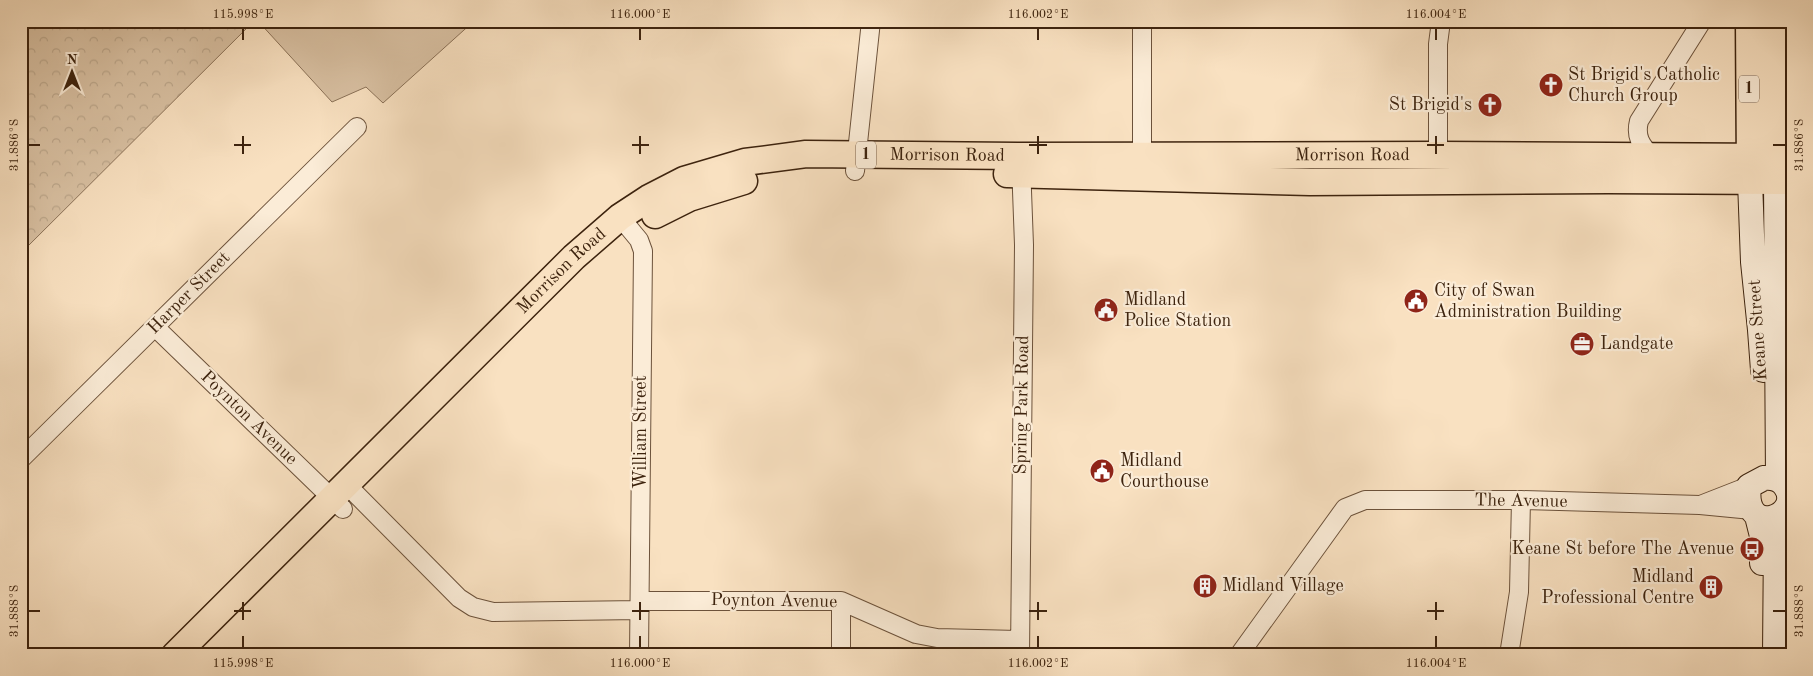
<svg xmlns="http://www.w3.org/2000/svg" width="1813" height="676" font-family="'Old Standard TT',serif">
	<style>
		.grass { fill: #d9c1a3; stroke: #8b7258 }
		.forest { fill: url(#forest-crowns); stroke: #8b7258 }
		.lines { fill: none; stroke-linecap: round; stroke-linejoin: round }
		.street-casing { stroke: #6c523b; stroke-width: 20 }
		.secondary-casing { stroke: #3d230e; stroke-width: 26 }
		.primary-casing { stroke: #3d230e; stroke-width: 29 }
		.street { stroke: #fbecd7; stroke-width: 18 }
		.secondary { stroke: #fbecd7; stroke-width: 24 }
		.primary { stroke: #f9e1c1; stroke-width: 26 }
		.ticks { fill: none; stroke: #3d230e; stroke-width: 2 }
		.labels { text-anchor: middle; dominant-baseline: central; stroke-width: 4.5; stroke-linejoin: round; paint-order: stroke }
		.shield { fill: #fbecd7; stroke: #765f4a; stroke-width: 1 }
		.shield-label { font-size: 16px; font-weight: bold; fill: #3d230e }
		.poi-label { font-size: 18px; fill: #3d230e; stroke: #fbecd7; text-anchor: start }
		.street-label { font-size: 18px; fill: #3d230e; stroke: #fbecd7 }
		.neatline { fill: none; stroke: #3d230e; stroke-width: 2 }
		.ticks-label { font-size: 12px; text-anchor: middle; fill: #3d230e }
	</style>
	<defs>
		<pattern id="forest-crowns" width="20" height="18" patternUnits="userSpaceOnUse" patternTransform="scale(1.25)"><rect width="20" height="18" fill="#d9c1a3"/><path d="M2 6a3 3 0 1 1 6 0M12 15a3 3 0 1 1 6 0" fill="none" stroke="#bba68b"/></pattern>
	</defs>
	<rect width="100%" height="100%" fill="#f9e1c1"/>
	<filter id="stains"><feTurbulence type="fractalNoise" baseFrequency=".004" numOctaves="4"/><feColorMatrix values="0 0 0 0 .2 0 0 0 0 .09 0 0 0 0 .02 0 0 0 .5 -.17"/></filter>
	<radialGradient id="worn" r=".72"><stop offset=".6" stop-color="#630" stop-opacity="0"/><stop offset="1" stop-color="#630" stop-opacity=".3"/></radialGradient>
	<path class="grass" d="M258 21H474L383 103 366 87 332 102Z"/>
	<path class="forest" d="M39 21H254L21 253V26Z"/>
	<g class="lines">
		<defs>
			<path id="street" d="M1142 21V166
				M1438 155V44L1441 21
				M1652 157C1641 145 1635 137 1639 121L1702 21
				M855 171 871 21
				M620 217 639 240 643 251 639 655
				M155 327 343 509
				M21 459 357 127
				M346 484 459 598 473 607 493 612 640 610
				M1703 504 1749 486
				M640 601H841L916 634 937 638 1020 640
				M841 655V601
				M1020 655 1024 245 1021 164
				M1239 655 1345 508 1365 500H1521L1700 505 1752 510
				M1509 655 1519 592 1521 500"/>
			<path id="secondary" d="M1750 181 1753 262 1760 330 1763 370
				M1776 181 1778 480
				M1764 478C1772 477 1780 479 1785 486 1806 515 1742 541 1749 486Z
				M1757 516 1762 536V563
				M1775 655 1776 536 1780 514"/>
			<g id="primary">
				<path d="M1749 21 1750 175"/>
				<path d="M1775 21V175"/>
				<path d="M1007 174 1310 182 1608 180 1792 181"/>
				<path d="M655 215 689 198 744 181"/>
				<path id="s1" d="M175 655 574 257 620 217 649 198 684 180 745 162 806 154 1021 156 1438 155 1792 157"/>
			</g>
		</defs>
		<use href="#street" class="street-casing"/>
		<use href="#secondary" class="secondary-casing"/>
		<use href="#primary" class="primary-casing"/>
		<use href="#street" class="street"/>
		<use href="#secondary" class="secondary"/>
		<use href="#primary" class="primary"/>
	</g>
	<path class="ticks" d="M243 28V40M640 28V40M1038 28V40M1436 28V40M243 136V154M640 136V154M1038 136V154M1436 136V154M28 145H40M234 145H251M632 145H649M1029 145H1047M1427 145H1444M1773 145H1786M243 602V620M640 602V620M1038 602V620M1436 602V620M28 611H40M234 611H251M632 611H649M1029 611H1047M1427 611H1444M1773 611H1786M243 636V648M640 636V648M1038 636V648M1436 636V648"/>
	<defs>
		<symbol id="church-disc" viewBox="-11 -11 22 22"><circle r="9.5" fill="#8f2418" stroke="#fbecd7"/><path d="M-1.2-6h2.4v3.5h3.3v2.4h-3.3V6h-2.4V-.1h-3.3v-2.4h3.3Z" fill="#fff"/></symbol>
		<symbol id="civic-disc" viewBox="-11 -11 22 22"><circle r="9.5" fill="#8f2418" stroke="#fbecd7"/><path d="M-.6-6.5H3V-4.5H.6V-3L4-1V1h2V6H-6V1h2V-1L-.6-3ZM-1.2 2.5V6h2.4V2.5Z" fill="#fff"/></symbol>
		<symbol id="office-disc" viewBox="-11 -11 22 22"><circle r="9.5" fill="#8f2418" stroke="#fbecd7"/><path d="M-6-3h4V-5.5h4V-3h4V5H-6ZM-1-4.5V-3h2v-1.5ZM-6 0V1H6V0Z" fill="#fff"/></symbol>
		<symbol id="bus-disc" viewBox="-11 -11 22 22"><circle r="9.5" fill="#8f2418" stroke="#fbecd7"/><path d="M-5-6H5V4H4V6H2V4H-2V6H-4V4H-5ZM-3.5-4V0h7V-4ZM-3.5 1.2v1.5H-2V1.2ZM2 1.2v1.5H3.5V1.2Z" fill="#fff"/></symbol>
		<symbol id="building-disc" viewBox="-11 -11 22 22"><circle r="9.5" fill="#8f2418" stroke="#fbecd7"/><path d="M-4-6H4V6H1V3H-1V6H-4ZM-2.5-4.3h1.7v1.8h-1.7ZM.8-4.3h1.7v1.8H.8ZM-2.5-1h1.7V.8h-1.7ZM.8-1h1.7V.8H.8Z" fill="#fff"/></symbol>
	</defs>
	<g fill-rule="evenodd">
		<use href="#church-disc" x="1537" y="71" width="28" height="28"/>
		<use href="#church-disc" x="1476" y="91" width="28" height="28"/>
		<use href="#civic-disc" x="1402" y="287" width="28" height="28"/>
		<use href="#civic-disc" x="1092" y="296" width="28" height="28"/>
		<use href="#office-disc" x="1568" y="330" width="28" height="28"/>
		<use href="#civic-disc" x="1088" y="457" width="28" height="28"/>
		<use href="#bus-disc" x="1738" y="535" width="28" height="28"/>
		<use href="#building-disc" x="1191" y="572" width="28" height="28"/>
		<use href="#building-disc" x="1697" y="573" width="28" height="28"/>
	</g>
	<g class="labels">
		<g class="shield">
			<rect x="1739" y="75.5" width="20" height="27" rx="4"/>
			<rect x="856" y="141.5" width="20" height="27" rx="4"/>
		</g>
		<g class="shield-label">
			<text x="1749" y="89">1</text>
			<text x="866" y="155">1</text>
		</g>
		<g class="poi-label">
			<text x="1568" y="75">St Brigid's Catholic<tspan x="1568" dy="21">Church Group</tspan></text>
			<text x="1472" y="105" text-anchor="end">St Brigid's</text>
			<text x="1434" y="291">City of Swan<tspan x="1434" dy="21">Administration Building</tspan></text>
			<text x="1124" y="300">Midland<tspan x="1124" dy="21">Police Station</tspan></text>
			<text x="1600" y="344">Landgate</text>
			<text x="1120" y="461">Midland<tspan x="1120" dy="21">Courthouse</tspan></text>
			<text x="1734" y="549" text-anchor="end">Keane St before The Avenue</text>
			<text x="1694" y="577" text-anchor="end">Midland<tspan x="1694" dy="21">Professional Centre</tspan></text>
			<text x="1222" y="586">Midland Village</text>
		</g>
		<g class="street-label">
			<text stroke="none"><textPath href="#s1" startOffset="965">Morrison Road</textPath></text>
			<text stroke="none"><textPath href="#s1" startOffset="1370">Morrison Road</textPath></text>
			<text stroke="none"><textPath href="#s1" startOffset="545">Morrison Road</textPath></text>
			<text transform="translate(189 293) rotate(-45)">Harper Street</text>
			<text transform="translate(1758 330) rotate(-94)">Keane Street</text>
			<text transform="translate(1022 405) rotate(-89)">Spring Park Road</text>
			<text transform="translate(249 418) rotate(44)">Poynton Avenue</text>
			<text transform="translate(641 432) rotate(-90)">William Street</text>
			<text transform="translate(1521 501) rotate(1)">The Avenue</text>
			<text transform="translate(774 601) rotate(1)">Poynton Avenue</text>
		</g>
	</g>
	<rect width="1813" height="676" fill="none" stroke="#f9e1c1" stroke-width="55"/>
	<g transform="translate(72 72)" stroke="#fbecd7" stroke-width="4" paint-order="stroke">
	<path d="M0-4L9 19L0 12L-9 19Z" fill="#3d230e"/>
	<text y="-8" font-size="14" font-weight="bold" text-anchor="middle" fill="#3d230e">N</text>
	</g>
	<rect x="28" y="28" width="1758" height="620" class="neatline"/>
	<g class="ticks-label">
		<text x="243" y="18">115.998°E</text>
		<text x="640" y="18">116.000°E</text>
		<text x="1038" y="18">116.002°E</text>
		<text x="1436" y="18">116.004°E</text>
		<text transform="translate(14 145) rotate(-90)" y="4">31.886°S</text>
		<text transform="translate(1799 145) rotate(-90)" y="4">31.886°S</text>
		<text transform="translate(14 611) rotate(-90)" y="4">31.888°S</text>
		<text transform="translate(1799 611) rotate(-90)" y="4">31.888°S</text>
		<text x="243" y="667">115.998°E</text>
		<text x="640" y="667">116.000°E</text>
		<text x="1038" y="667">116.002°E</text>
		<text x="1436" y="667">116.004°E</text>
	</g>
	<rect width="100%" height="100%" filter="url(#stains)"/>
	<rect width="100%" height="100%" fill="url(#worn)"/>
</svg>
